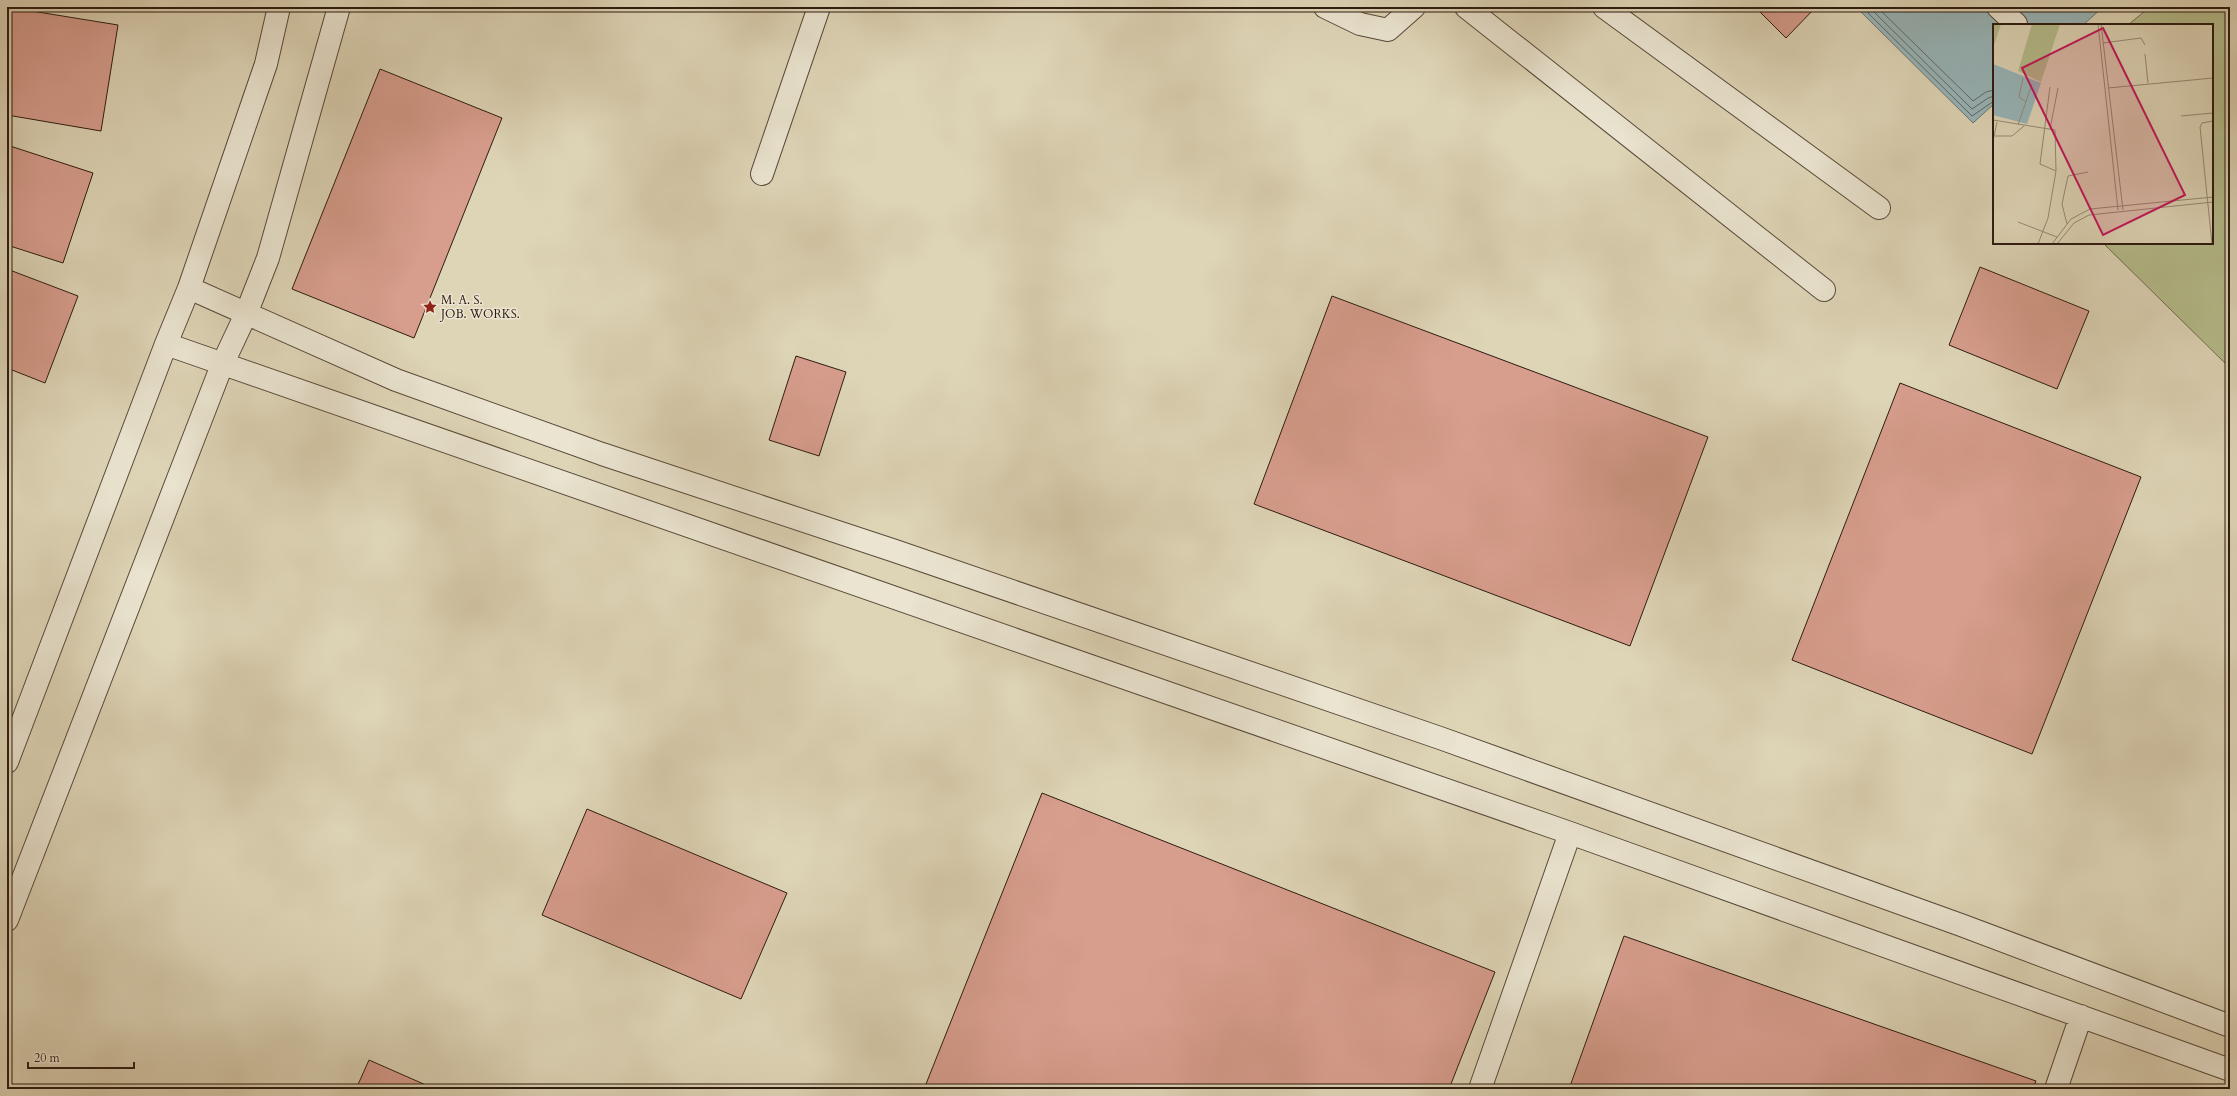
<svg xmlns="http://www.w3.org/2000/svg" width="2237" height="1096" font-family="Cardo,serif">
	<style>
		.green { fill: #b5bc8c; stroke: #716c4e }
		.water { fill: #98b6ba; stroke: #6d7876 }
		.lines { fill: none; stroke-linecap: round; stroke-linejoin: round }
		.shore { stroke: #626866; stroke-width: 1 }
		.building { fill: #d79d8d; stroke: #2d1b11 }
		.minor-casing { stroke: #594a3a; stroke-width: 24 }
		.minor { stroke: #eae4d0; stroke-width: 22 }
		.labels { text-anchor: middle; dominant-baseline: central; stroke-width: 3; stroke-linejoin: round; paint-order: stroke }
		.poi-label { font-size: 12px; fill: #2d1b11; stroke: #eae4d0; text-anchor: start }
		.inset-road { fill: none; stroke: #978b75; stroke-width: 1 }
		.view { fill: #c2185b; fill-opacity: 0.15; stroke: #c2185b; stroke-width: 2 }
		.inset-edge { fill: none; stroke: #2d1b11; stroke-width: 2 }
	</style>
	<rect width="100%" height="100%" fill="#ded5b7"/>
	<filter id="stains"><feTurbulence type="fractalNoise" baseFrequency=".005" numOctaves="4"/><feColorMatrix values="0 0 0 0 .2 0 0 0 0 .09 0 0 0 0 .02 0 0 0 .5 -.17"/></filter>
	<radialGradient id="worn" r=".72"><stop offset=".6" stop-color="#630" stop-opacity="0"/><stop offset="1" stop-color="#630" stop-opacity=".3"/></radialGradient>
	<path class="green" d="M2150 7H2230V368L2103 243H2212V25H2128Z"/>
	<path class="water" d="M1856 7H2103L2083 25H1994V104L1973 123Z"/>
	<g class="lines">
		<path class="shore" d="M1862 7 1972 116 1994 101
			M1869 7 1972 109 1988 98 1994 96
			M1877 7 1973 101 1986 92 1994 90"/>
	</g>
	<path class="building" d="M7 7 118 25 101 131 7 115Z
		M1755 7H1816L1786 38Z
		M380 69 502 118 414 338 292 289Z
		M7 145 93 173 63 263 7 245Z
		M1980 267 2089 311 2057 389 1949 345Z
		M7 269 78 296 45 383 7 368Z
		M1332 296 1708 437 1630 646 1254 504Z
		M796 356 846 372 819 456 769 440Z
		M1900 383 2141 477 2032 754 1792 660Z
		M1042 793 1495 972 1449 1089H924Z
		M587 809 787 893 741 999 542 915Z
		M1624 936 2036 1081 2033 1089H1569Z
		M369 1060 435 1089H356Z"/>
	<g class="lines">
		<defs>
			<path id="minor" d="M1325 7 1360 24 1388 30 1414 7
				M1466 7 1824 290
				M1604 7 1879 208
				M1998 7 2016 24
				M762 174 819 7
				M189 288 396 380 602 454 895 551 1440 738 1961 925 2230 1026
				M166 344 1570 833 2230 1070
				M7 762 166 344 189 288 266 64 279 7
				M7 920 222 365 246 314 268 258 339 7
				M1480 1089 1570 833
				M2056 1089 2081 1016"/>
		</defs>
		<use href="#minor" class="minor-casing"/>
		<use href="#minor" class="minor"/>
	</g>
	<defs>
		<symbol id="sight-bare" viewBox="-9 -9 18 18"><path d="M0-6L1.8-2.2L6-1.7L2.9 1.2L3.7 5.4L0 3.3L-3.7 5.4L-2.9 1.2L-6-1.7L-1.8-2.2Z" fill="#8f2418" stroke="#eae4d0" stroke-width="2.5" paint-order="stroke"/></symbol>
	</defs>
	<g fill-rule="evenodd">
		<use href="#sight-bare" x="420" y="297" width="20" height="20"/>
	</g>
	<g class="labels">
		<g class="poi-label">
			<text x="441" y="300">M. A. S.<tspan x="441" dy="14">JOB. WORKS.</tspan></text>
		</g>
	</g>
	<g transform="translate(1993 24)">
		<rect width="220" height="220" fill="#ded5b7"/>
		<path d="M0 0H8L0 24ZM39 0H67L48 58 25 47Z" fill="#b5bc8c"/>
		<path d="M0 40 48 59 34 100 0 91Z" fill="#98b6ba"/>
		<path class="inset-road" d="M105 0 125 186M108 0 130 186M110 19 148 14 152 21M152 30 155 59M30 54 26 73 33 78M57 63 47 140 63 147M115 64 220 54M188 92 220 89M0 96 62 106 63 147 55 194 45 220M25 101 39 60M57 105 65 64M2 112H19L31 102M0 117 4 98M25 198 64 213M74 200 69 180 75 152 95 148M59 220 78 195 97 185 220 173M64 220 81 199 96 191 220 178M219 220 207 103 209 99 220 97"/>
		<path class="view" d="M110 4 192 171 110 211 29 44Z"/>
		<rect width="220" height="220" class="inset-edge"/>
	</g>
	<rect width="2237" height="1096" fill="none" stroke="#ded5b7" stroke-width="24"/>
	<rect x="8" y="8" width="2221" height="1080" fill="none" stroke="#2d1b11" stroke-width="2"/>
	<rect x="12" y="12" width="2213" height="1072" fill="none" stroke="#2d1b11"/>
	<path d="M28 1062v6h106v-6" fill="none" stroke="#2d1b11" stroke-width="2"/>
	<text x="34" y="1062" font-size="12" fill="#2d1b11" stroke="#eae4d0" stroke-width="3" paint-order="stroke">20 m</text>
	<rect width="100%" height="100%" filter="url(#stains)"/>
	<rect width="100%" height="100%" fill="url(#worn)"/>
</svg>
